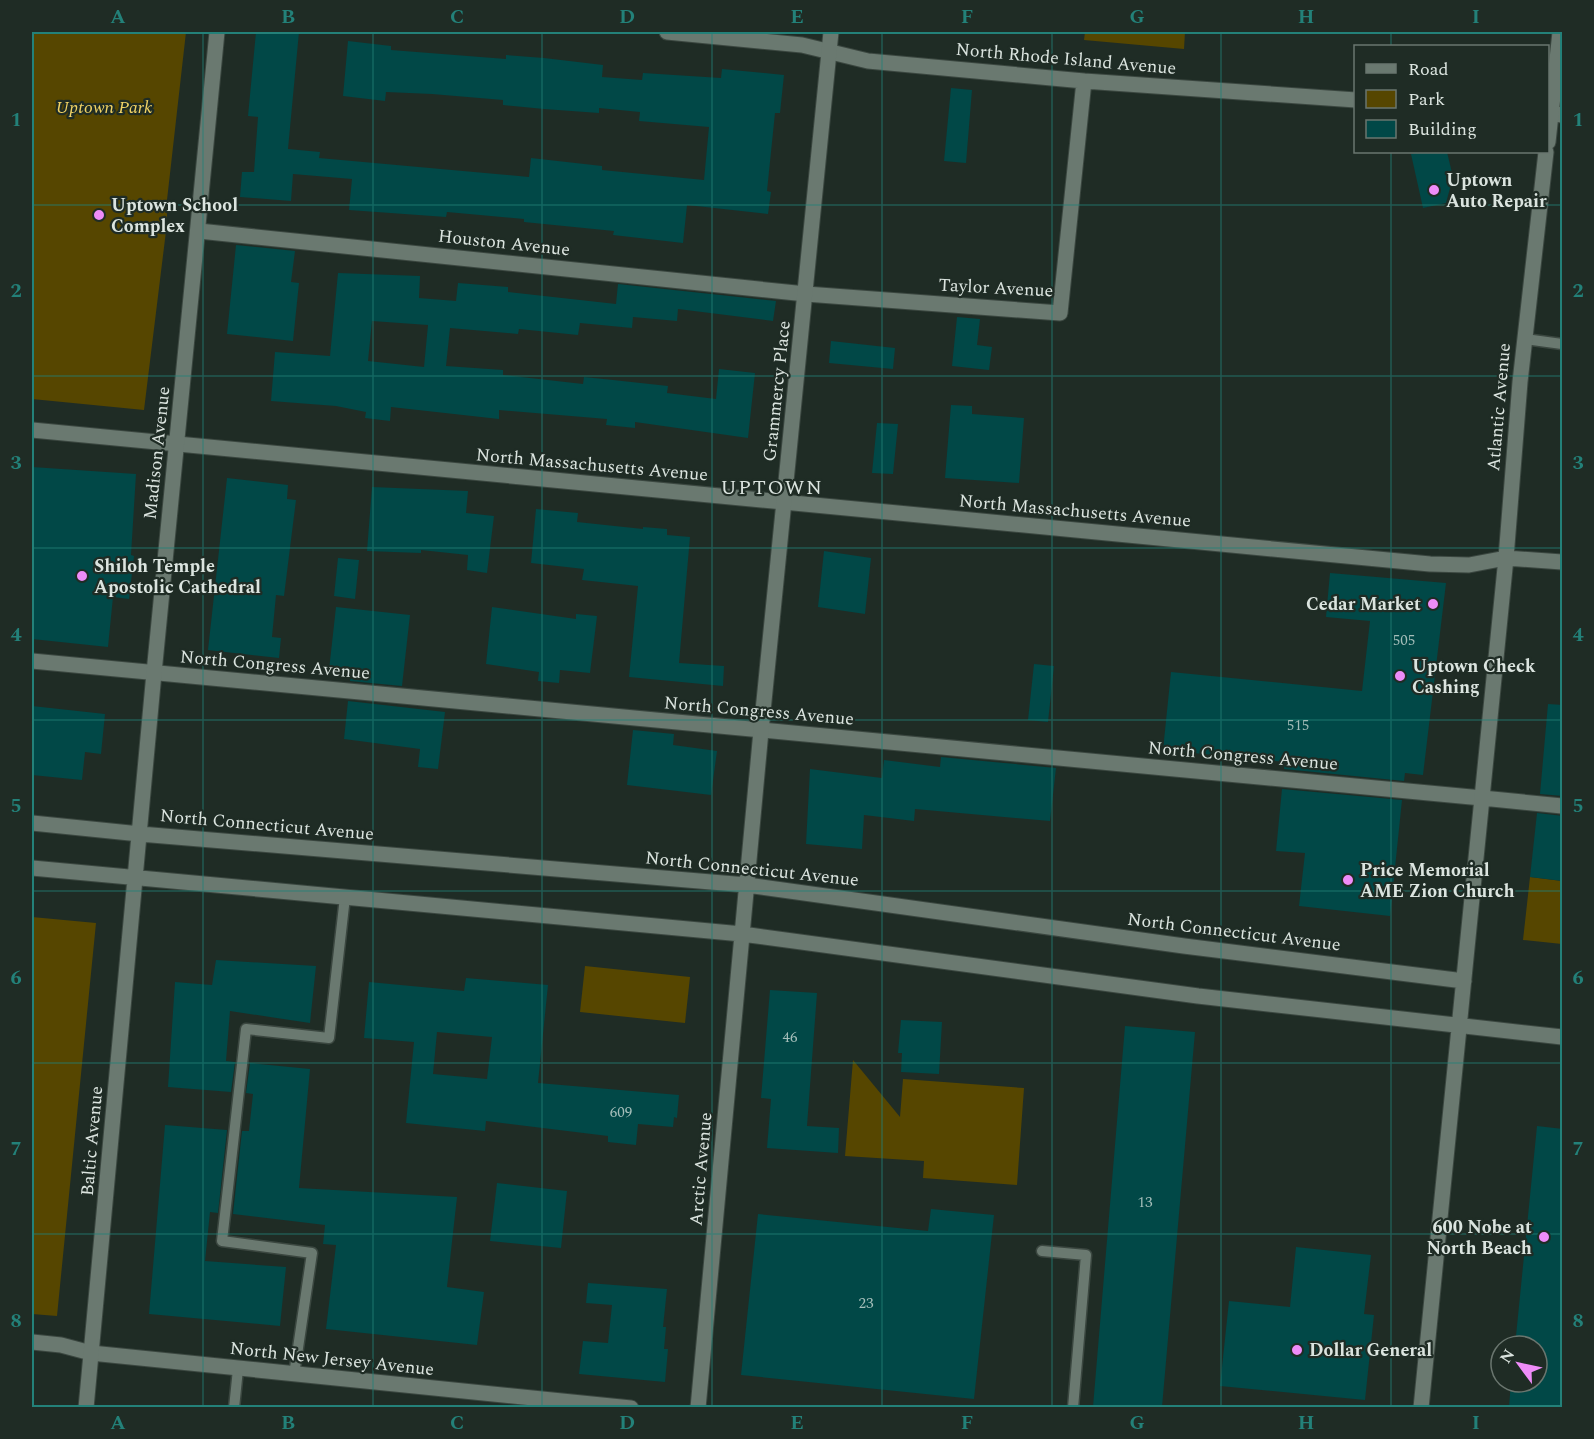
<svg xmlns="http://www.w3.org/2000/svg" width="1594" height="1439" font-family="Spectral,serif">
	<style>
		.green { fill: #564600 }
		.building { fill: #014847; fill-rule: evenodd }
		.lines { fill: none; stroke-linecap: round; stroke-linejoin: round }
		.service-casing { stroke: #3b4740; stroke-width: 13 }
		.minor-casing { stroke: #3b4740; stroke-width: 17 }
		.tertiary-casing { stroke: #3b4740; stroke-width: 17 }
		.service { stroke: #6a7970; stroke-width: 10 }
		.minor { stroke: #6a7970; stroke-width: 15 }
		.tertiary { stroke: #6a7970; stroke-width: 15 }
		.grid { fill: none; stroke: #238179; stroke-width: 1.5; stroke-opacity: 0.55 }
		.poi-dot { fill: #ee8cf8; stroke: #1f2c25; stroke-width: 2 }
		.labels { text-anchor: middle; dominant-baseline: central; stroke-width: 4.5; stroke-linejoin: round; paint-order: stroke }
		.number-label { font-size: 15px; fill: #a4bdb9 }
		.street-label { font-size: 18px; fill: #dbe4df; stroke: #1f2c25 }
		.park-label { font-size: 18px; font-style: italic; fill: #f1d365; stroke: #1f2c25 }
		.poi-label { font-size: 18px; font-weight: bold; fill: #dbe4df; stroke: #1f2c25; text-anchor: start }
		.neighbourhood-label { font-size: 20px; letter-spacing: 1.5px; fill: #dbe4df; stroke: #1f2c25 }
		.neatline { fill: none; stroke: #238179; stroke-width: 2 }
		.grid-label { font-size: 20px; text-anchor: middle; font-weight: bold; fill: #238179 }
	</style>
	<rect width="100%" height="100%" fill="#1f2c25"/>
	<path class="green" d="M32 32H186L167 200V223L144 410 32 399Z
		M1085 32H1185L1184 49 1084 40Z
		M1530 877 1562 881V944L1523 940Z
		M32 917 96 923 57 1316 32 1314Z
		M585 966 690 977 685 1023 580 1012Z
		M853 1060 900 1117 903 1079 1024 1088 1017 1185 923 1178 924 1161 845 1156Z"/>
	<path class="building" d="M256 32H299L288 149 320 152 319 158 529 177 531 158 602 166V170L704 180 709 127 639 121 640 112 599 108V113L544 109 503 105V100L432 94 386 92 385 101 343 96 348 41 391 46V50L506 59V55L544 58 603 65 602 77 642 80 643 73 721 78 722 69 784 75 780 113H775L767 191 771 192 768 214 687 205 683 243 613 235 614 231 524 222V219L447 212 446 217 349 210 352 179 293 174 291 201 240 197 242 172H254L258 117 248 116Z
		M951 88 972 90 966 163 944 161Z
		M1421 152H1447L1453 177 1446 203 1423 208 1411 154Z
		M236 245 295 251 291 282 299 283 293 341 227 334Z
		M338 273 420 276 419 298 456 301 458 283 508 287V292L616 304 618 284 776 301 773 321 678 309 677 321 633 317 632 328 580 323 578 335 519 329 518 334 450 328 446 366 503 370V375L583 384 584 377 613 380 668 386 667 393 716 399 719 369 755 373 748 438 635 422V428L606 425 607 419 499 410V419L391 407 390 421 365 418 366 412 336 406 271 401 275 352 330 356ZM372 321 428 325 424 367 368 361Z
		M957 317 980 319 977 345 992 347 989 370 952 366Z
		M831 341 895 348 893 369 829 363Z
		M951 405 972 406V414L1024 418 1019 483 945 478Z
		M877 423 898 424 893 474 872 473Z
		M32 467 136 474 131 555 134 556 129 599 113 597 108 647 32 639Z
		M227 478 288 485 287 499 296 500 284 596 276 595 272 637 281 638 279 658 208 650Z
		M372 487 468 491 466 513 494 516 487 573 467 570 468 555 421 550V553L367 551Z
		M536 509 578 513 577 522 643 529V527L667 529V535L690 537 679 663 724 666 723 686 629 677 638 586 582 580 584 569 531 563Z
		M824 551 871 558 865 614 818 607Z
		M338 558 359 560 355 599 334 596Z
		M1330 573 1446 583 1423 775 1405 773 1404 781 1284 769 1285 762 1163 750 1171 672 1362 691 1370 621 1326 617Z
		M336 607 410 615 402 686 350 681 351 673 329 670Z
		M492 607 576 619V614L597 616 590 673 560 670 559 683 538 681 539 672 486 664Z
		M1034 664 1054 666 1048 722 1028 720Z
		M348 701 445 712 438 769 418 767 420 749 344 739Z
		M1548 704 1563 705V796L1540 794Z
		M32 706 105 714 101 754 85 752 82 780 32 775Z
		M633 730 674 734 673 745 717 751 711 795 627 785Z
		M941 757 1056 768 1050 821 915 809 914 821 864 815 862 849 806 844 810 769 882 778 884 760 940 767Z
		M1282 789 1402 800 1390 916 1299 906 1305 853 1276 851Z
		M1537 813 1563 816V881L1530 877Z
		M216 960 316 966 310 1023 230 1011 226 1061 235 1062 231 1092 168 1087 175 982 212 985Z
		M466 978 548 985 538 1083 679 1095 677 1118 674 1117 673 1127 638 1124 636 1145 608 1142V1136L486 1121 485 1131 406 1123 414 1042 364 1038 369 982 464 991ZM437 1032 492 1037 487 1079 433 1074Z
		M770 990 817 993 807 1126 839 1128 838 1153 767 1148 771 1099 761 1098Z
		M901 1020 942 1022 939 1074 901 1072 902 1053H898Z
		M1125 1026 1195 1032 1162 1407H1093Z
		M250 1063 310 1069 299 1188 457 1197 447 1287 484 1292 477 1345 326 1329 336 1245 323 1244 325 1225 233 1214 242 1131H249L253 1094 246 1093Z
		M165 1125 227 1130 218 1213 210 1212 205 1261 286 1267 280 1326 149 1314Z
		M1537 1126 1563 1129V1407H1509L1511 1382H1537V1346H1515Z
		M497 1183 567 1191 561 1248 490 1241Z
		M931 1209 994 1215 974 1399 741 1375 758 1214 928 1231Z
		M1296 1247 1371 1255 1364 1314 1374 1315 1365 1400 1220 1386 1229 1301 1290 1307Z
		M588 1283 667 1289 663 1327H666L664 1349H668L665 1382 579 1374 583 1341 608 1343 612 1305 586 1303Z"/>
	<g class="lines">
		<defs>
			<path id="service" d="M1525 339 1562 344
				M1042 1251 1086 1255 1073 1408
				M294 1375 312 1253 222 1241 246 1029 329 1038 345 897
				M234 1408 238 1369"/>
			<path id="minor" d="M667 32 802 45 868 61 1084 81 1356 100
				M1548 113 1562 115
				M199 231 806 294 1060 313 1084 81
				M32 430 1430 564 1469 565 1506 558
				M32 661 1482 798
				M32 1342 61 1345 91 1353 631 1408"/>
			<path id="tertiary" d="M1548 142 1560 32
				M1506 558 1562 562
				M1482 798 1562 806
				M32 823 140 834 747 885 1184 946 1464 981
				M32 868 742 934 1198 996 1562 1037
				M86 1408 154 673 217 32
				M698 1408 761 731 831 32
				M1421 1408 1506 558 1520 382 1546 152"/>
		</defs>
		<use href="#service" class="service-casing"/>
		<use href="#minor" class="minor-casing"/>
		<use href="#tertiary" class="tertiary-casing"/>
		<use href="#service" class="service"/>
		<use href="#minor" class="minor"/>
		<use href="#tertiary" class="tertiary"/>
	</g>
	<path class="grid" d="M203 32V1408M373 32V1408M542 32V1408M712 32V1408M882 32V1408M1052 32V1408M1221 32V1408M1391 32V46M1391 152V1408M32 205H1562M32 376H1562M32 548H1562M32 720H1562M32 891H1562M32 1063H1562M32 1234H1562"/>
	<g class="poi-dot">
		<circle cx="1434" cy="190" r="6"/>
		<circle cx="99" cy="215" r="6"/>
		<circle cx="82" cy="576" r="6"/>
		<circle cx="1433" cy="604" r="6"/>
		<circle cx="1400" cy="676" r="6"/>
		<circle cx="1348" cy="880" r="6"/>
		<circle cx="1544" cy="1237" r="6"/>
		<circle cx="1297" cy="1350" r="6"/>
	</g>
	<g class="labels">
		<g class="number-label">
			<text x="1404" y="640">505</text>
			<text x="1298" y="725">515</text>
			<text x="790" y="1037">46</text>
			<text x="621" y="1112">609</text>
			<text x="1145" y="1202">13</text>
			<text x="866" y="1303">23</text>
		</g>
		<g class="street-label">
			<text transform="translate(1066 59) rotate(5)">North Rhode Island Avenue</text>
			<text transform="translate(504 243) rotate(6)">Houston Avenue</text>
			<text transform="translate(996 288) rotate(3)">Taylor Avenue</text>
			<text transform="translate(777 391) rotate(-84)">Grammercy Place</text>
			<text transform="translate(1499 407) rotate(-85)">Atlantic Avenue</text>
			<text transform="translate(157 453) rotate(-84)">Madison Avenue</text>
			<text transform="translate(592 465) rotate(5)">North Massachusetts Avenue</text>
			<text transform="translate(1075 511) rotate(5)">North Massachusetts Avenue</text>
			<text transform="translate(275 665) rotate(5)">North Congress Avenue</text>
			<text transform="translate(759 711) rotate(5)">North Congress Avenue</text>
			<text transform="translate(1243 756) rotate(5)">North Congress Avenue</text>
			<text transform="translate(267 825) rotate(5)">North Connecticut Avenue</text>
			<text transform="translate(752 869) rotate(6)">North Connecticut Avenue</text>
			<text transform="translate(1234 932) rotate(7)">North Connecticut Avenue</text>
			<text transform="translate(92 1141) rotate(-85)">Baltic Avenue</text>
			<text transform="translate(701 1169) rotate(-85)">Arctic Avenue</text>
			<text transform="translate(332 1359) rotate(6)">North New Jersey Avenue</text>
		</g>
		<g class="park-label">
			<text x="104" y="107">Uptown Park</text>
		</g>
		<g class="poi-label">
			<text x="1446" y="180">Uptown<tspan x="1446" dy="21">Auto Repair</tspan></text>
			<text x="111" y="205">Uptown School<tspan x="111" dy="21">Complex</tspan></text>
			<text x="94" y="566">Shiloh Temple<tspan x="94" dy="21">Apostolic Cathedral</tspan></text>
			<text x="1421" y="604" text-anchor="end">Cedar Market</text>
			<text x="1412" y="666">Uptown Check<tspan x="1412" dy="21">Cashing</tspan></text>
			<text x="1360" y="870">Price Memorial<tspan x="1360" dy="21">AME Zion Church</tspan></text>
			<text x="1532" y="1227" text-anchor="end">600 Nobe at<tspan x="1532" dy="21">North Beach</tspan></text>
			<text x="1309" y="1350">Dollar General</text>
		</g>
		<g class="neighbourhood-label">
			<text x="772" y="488">UPTOWN</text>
		</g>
	</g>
	<rect width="1594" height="1439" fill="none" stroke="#1f2c25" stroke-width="66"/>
	<rect x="1354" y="45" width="195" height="108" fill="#1f2c25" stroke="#6a766f" stroke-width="1.5"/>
	<rect x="1366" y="64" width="30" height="9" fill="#6a7970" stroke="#6a766f" stroke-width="1.5"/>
	<text x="1408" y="75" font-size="18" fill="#dbe4df">Road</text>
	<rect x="1366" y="90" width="30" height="18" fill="#564600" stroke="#6a766f" stroke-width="1.5"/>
	<text x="1408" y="105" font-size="18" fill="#dbe4df">Park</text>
	<rect x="1366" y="120" width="30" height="18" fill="#014847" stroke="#6a766f" stroke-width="1.5"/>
	<text x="1408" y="135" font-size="18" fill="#dbe4df">Building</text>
	<g transform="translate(1519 1364) rotate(303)"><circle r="28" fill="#1f2c25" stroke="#6a766f" stroke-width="1.5"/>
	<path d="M0-4.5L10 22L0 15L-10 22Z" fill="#ee8cf8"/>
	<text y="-9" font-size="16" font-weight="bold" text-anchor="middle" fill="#dbe4df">N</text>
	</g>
	<rect x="33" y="33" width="1528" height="1373" class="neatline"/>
	<g class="grid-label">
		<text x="118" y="23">A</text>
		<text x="288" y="23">B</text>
		<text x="457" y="23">C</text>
		<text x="627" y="23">D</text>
		<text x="797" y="23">E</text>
		<text x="967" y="23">F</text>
		<text x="1137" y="23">G</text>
		<text x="1306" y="23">H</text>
		<text x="1476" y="23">I</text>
		<text x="16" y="126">1</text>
		<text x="1578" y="126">1</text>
		<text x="16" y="297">2</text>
		<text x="1578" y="297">2</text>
		<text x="16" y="469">3</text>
		<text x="1578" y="469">3</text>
		<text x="16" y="641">4</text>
		<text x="1578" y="641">4</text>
		<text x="16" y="812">5</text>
		<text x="1578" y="812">5</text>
		<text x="16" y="984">6</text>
		<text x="1578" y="984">6</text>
		<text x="16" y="1155">7</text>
		<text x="1578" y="1155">7</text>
		<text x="16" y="1327">8</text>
		<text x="1578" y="1327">8</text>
		<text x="118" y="1429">A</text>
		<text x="288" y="1429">B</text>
		<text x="457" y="1429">C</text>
		<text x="627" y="1429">D</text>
		<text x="797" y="1429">E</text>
		<text x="967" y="1429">F</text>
		<text x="1137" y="1429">G</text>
		<text x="1306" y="1429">H</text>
		<text x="1476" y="1429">I</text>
	</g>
</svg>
